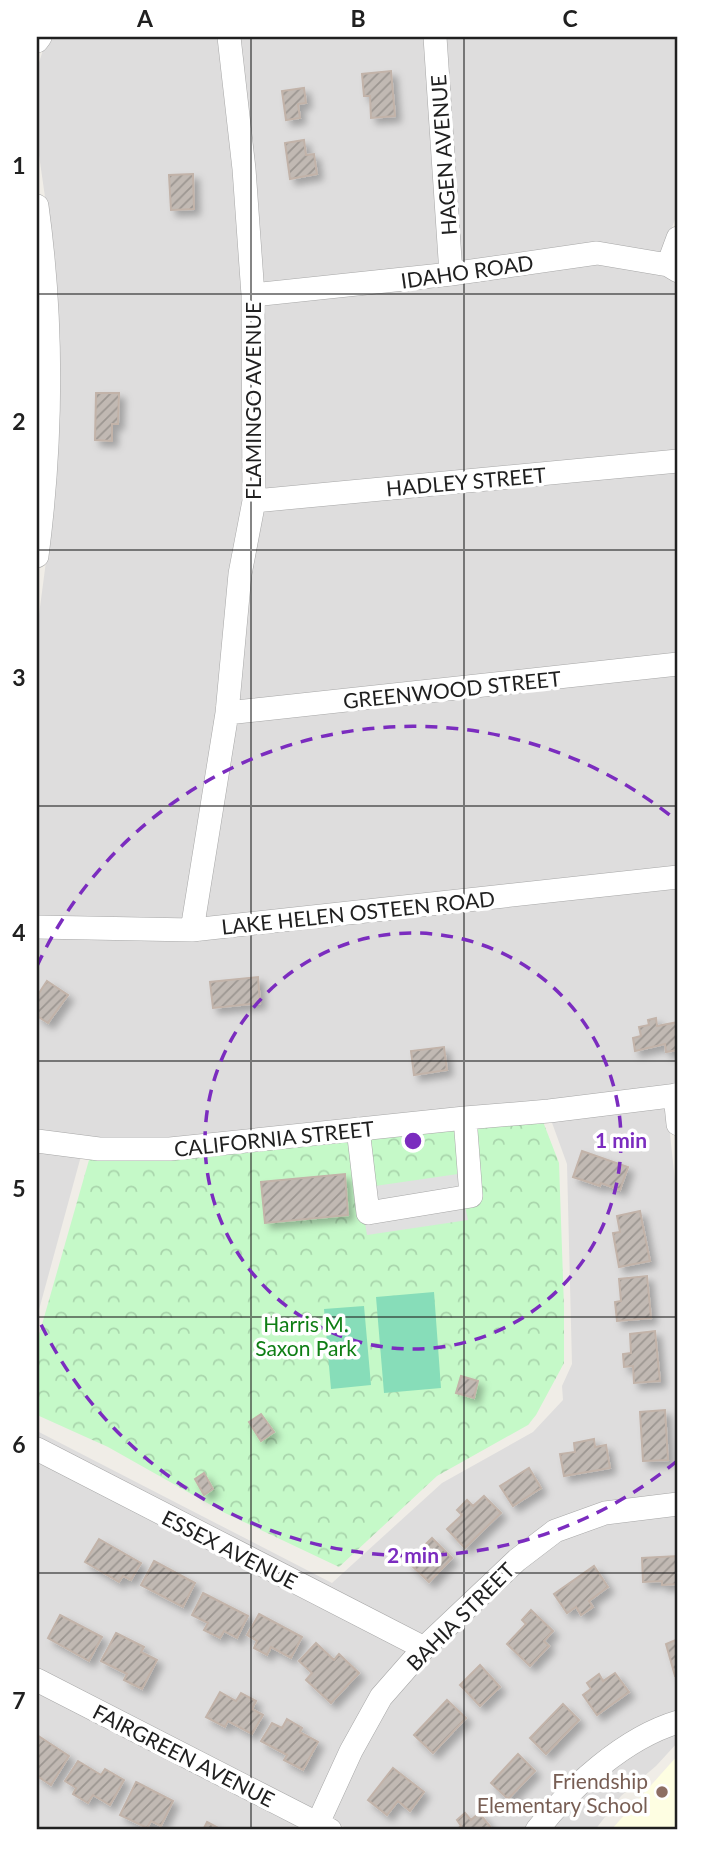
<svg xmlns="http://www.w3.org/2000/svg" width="715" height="1867" font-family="Lato,sans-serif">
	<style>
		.residential { fill: #dedddd }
		.education { fill: #fefee2 }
		.park { fill: url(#park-crowns) }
		.pitch { fill: #87ddb9 }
		.parking { fill: #e0e0e0 }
		.building { fill: url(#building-hatch); stroke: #c2b3a9; stroke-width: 2; filter: url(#shadow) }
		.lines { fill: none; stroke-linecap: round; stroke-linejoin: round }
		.minor-casing { stroke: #a7a7a7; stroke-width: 24 }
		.minor { stroke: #fff; stroke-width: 23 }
		.grid { fill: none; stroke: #202020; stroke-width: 2; stroke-opacity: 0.55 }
		.ring { fill: none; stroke: #7b2cbf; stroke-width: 3.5; stroke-dasharray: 12 9 }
		.education-dot { fill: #8d6e63; stroke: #fff; stroke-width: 2.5 }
		.labels { text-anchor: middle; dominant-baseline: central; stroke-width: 7; stroke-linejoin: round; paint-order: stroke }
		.street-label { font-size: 21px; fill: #202020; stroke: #fff }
		.park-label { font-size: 21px; fill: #0e7e14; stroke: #fff }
		.education-label { font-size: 21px; fill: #785e54; stroke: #fff; text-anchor: end }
		.centre { fill: #7b2cbf; stroke: #fff; stroke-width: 3.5 }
		.ring-label { font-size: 21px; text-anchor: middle; font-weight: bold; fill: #7b2cbf; stroke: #fff; stroke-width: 7; stroke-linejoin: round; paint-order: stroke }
		.neatline { fill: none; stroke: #202020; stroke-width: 2.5 }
		.grid-label { font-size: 23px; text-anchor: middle; font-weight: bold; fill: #202020 }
	</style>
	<defs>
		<pattern id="park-crowns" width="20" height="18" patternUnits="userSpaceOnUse" patternTransform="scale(1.75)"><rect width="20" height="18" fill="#c5f9c8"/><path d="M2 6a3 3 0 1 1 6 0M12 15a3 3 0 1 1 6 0" fill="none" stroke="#a9d5ac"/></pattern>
		<pattern id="building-hatch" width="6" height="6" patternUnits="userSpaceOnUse" patternTransform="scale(1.75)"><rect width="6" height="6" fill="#c1b9b3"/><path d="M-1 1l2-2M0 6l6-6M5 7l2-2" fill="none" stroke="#9c9691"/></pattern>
		<filter id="shadow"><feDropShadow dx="5.5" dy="5.5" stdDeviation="3.5" flood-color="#0004"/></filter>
	</defs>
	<rect width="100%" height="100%" fill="#f0ede7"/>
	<path class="residential" d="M54 37H219L234 169 243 295 245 500 218 705H215L217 713 184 921 37 917V630L53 508 51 239 37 141V69L43 50Z
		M238 37H426L441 266 261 285Z
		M445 37H678V211L662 255 460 263Z
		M598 262 666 275 678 281V451L264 490 262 304 461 284Z
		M678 471V654L237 703 249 577 263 510Z
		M678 673V868L203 919 235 722Z
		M678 887V1085L546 1102 169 1140H98L37 1132V936L192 939 200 942V939Z
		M667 1106 678 1209V1494L603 1504 422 1637 37 1439V1431L332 1583 442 1483 533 1432 563 1400 562 1386 572 1364 567 1164 551 1120Z
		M37 1150 81 1156 37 1317Z
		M37 1459 409 1651 313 1811 37 1670Z
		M678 1514V1712L606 1748 552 1795 525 1830H350L330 1820 359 1756 389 1703 427 1660 430 1661 432 1655 524 1567 560 1539 609 1523Z
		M37 1690 311 1830H37Z
		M678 1733V1742L656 1766 621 1796 595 1830H550L566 1809 619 1764 670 1735Z"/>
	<path class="education" d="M678 1755V1830H611Z"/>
	<path class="park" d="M542 1119 559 1163 564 1307V1363L536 1415 528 1425 437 1476 339 1567 225 1513 108 1447 37 1415V1342L89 1160 222 1152Z"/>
	<path class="pitch" d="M434 1292 441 1388 384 1393 376 1297Z
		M364 1306 371 1385 331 1389 324 1309Z"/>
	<path class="parking" d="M458 1174 468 1220 367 1235 365 1223 375 1186Z"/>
	<path class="building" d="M391 71 395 116 371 118 370 96H364L362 74Z
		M304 88 306 103 298 104 300 118 286 120 282 91Z
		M304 140 306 155 314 154 317 174 290 179 285 143Z
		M193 174 194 209 171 210 169 175Z
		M96 393H119L118 424H112V441L95 440Z
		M258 977 260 1003 213 1008 210 982Z
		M47 981 68 995 48 1023 37 1016V996Z
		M656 1018 657 1026 678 1022V1050L666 1052 665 1044 635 1051 633 1038 641 1036 639 1027 649 1025 648 1020Z
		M444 1047 447 1070 414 1075 411 1051Z
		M582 1151 628 1167 620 1190 601 1183 600 1186 573 1177Z
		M345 1174 348 1215 265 1223 261 1182Z
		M640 1211 650 1261 619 1267 613 1233 620 1232 617 1216Z
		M647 1276 651 1318 617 1321 615 1302 621 1301 619 1279Z
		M655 1331 660 1381 634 1383 633 1366 624 1367 623 1354 631 1353 630 1334Z
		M461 1376 478 1381 474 1398 456 1393Z
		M665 1410 668 1460 643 1461 640 1412Z
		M261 1414 274 1432 261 1441 249 1422Z
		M594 1439 595 1447 606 1445 610 1468 564 1476 560 1454 575 1452 574 1443Z
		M529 1468 541 1488 513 1506 500 1486Z
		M204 1473 213 1489 204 1495 195 1479Z
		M484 1496 501 1513 465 1548 447 1529 462 1515 457 1510 467 1500 473 1506Z
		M432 1538 452 1558 429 1582 408 1562Z
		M99 1539 141 1563 131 1580 123 1576 119 1582 85 1562Z
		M678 1556V1584L662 1585V1581L643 1582 642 1558Z
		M154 1561 195 1583 183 1607 141 1585Z
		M594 1566 608 1587 589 1601 593 1607 581 1615 576 1607 567 1613 554 1594Z
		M203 1593 248 1616 237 1638 224 1631 220 1638 204 1630 208 1623 192 1615Z
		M531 1610 553 1631 544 1641 549 1646 530 1666 507 1644 526 1624 522 1620Z
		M259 1614 302 1637 291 1658 271 1647 267 1655 254 1648 257 1641 247 1635Z
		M60 1615 102 1637 89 1661 48 1638Z
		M116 1633 144 1647 141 1652 157 1660 142 1689 124 1680 127 1674 101 1661Z
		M678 1639V1675L675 1676 666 1644Z
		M316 1643 334 1660 339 1654 359 1673 331 1703 306 1680 312 1673 299 1661Z
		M480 1665 500 1687 480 1706 460 1685Z
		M615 1673 629 1692 597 1715 583 1695 591 1689 587 1683 599 1674 603 1681Z
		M220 1692 236 1701 241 1693 256 1701 252 1709 263 1715 252 1734 228 1721 225 1727 206 1717Z
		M447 1700 466 1718 433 1753 414 1735Z
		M563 1704 579 1720 546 1754 530 1738Z
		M287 1719 302 1728 300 1732 318 1742 303 1770 284 1760 287 1755 261 1741 272 1723 282 1728Z
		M37 1735 69 1756 51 1785 37 1776Z
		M518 1754 535 1771 508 1799 491 1783Z
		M78 1761 101 1775 105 1769 124 1780 110 1805 93 1795 88 1803 73 1794 76 1788 65 1781Z
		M393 1768 424 1792 410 1811 398 1801 387 1815 368 1800Z
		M136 1782 173 1801 161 1826 151 1821 147 1828 120 1815Z
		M465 1813 471 1820 479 1813 493 1830H456L461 1826 457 1820Z
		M207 1822 222 1830H203Z"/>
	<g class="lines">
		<defs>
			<path id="minor" d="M435 37 451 274
				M37 41 40 37
				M37 206C53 322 52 440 37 556
				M668 265 678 238
				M253 295 451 274 597 253 668 265 678 271
				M254 501 678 461
				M227 713 678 664
				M37 927 192 930 678 877
				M192 930 227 713 240 574 254 501 253 295 244 169 229 37
				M675 1095 678 1124
				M358 1129 368 1213 471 1196 465 1118
				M37 1141 99 1149H170L465 1118 549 1111 678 1095
				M37 1449 424 1648
				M37 1680 330 1830
				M318 1823 351 1751 381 1697 424 1648 517 1560 555 1531 605 1513 678 1504
				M537 1830C571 1787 624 1738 678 1722"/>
		</defs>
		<use href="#minor" class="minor-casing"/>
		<use href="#minor" class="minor"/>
	</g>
	<path class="grid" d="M251 37V1830M464 37V1830M37 294H678M37 550H678M37 806H678M37 1061H678M37 1317H678M37 1573H678"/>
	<g class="ring">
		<circle cx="413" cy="1141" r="208"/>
		<path d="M677 1461A415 415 0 0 1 37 1316M37 966A415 415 0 0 1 677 821"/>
	</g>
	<circle class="education-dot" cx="662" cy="1792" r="7"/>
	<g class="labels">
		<g class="street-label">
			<text transform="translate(443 155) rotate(-94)">HAGEN AVENUE</text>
			<text transform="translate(467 271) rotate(-8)">IDAHO ROAD</text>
			<text transform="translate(252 401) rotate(-90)">FLAMINGO AVENUE</text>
			<text transform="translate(466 481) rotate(-5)">HADLEY STREET</text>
			<text transform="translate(452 689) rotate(-6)">GREENWOOD STREET</text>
			<text transform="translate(358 912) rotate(-6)">LAKE HELEN OSTEEN ROAD</text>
			<text transform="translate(274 1138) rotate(-6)">CALIFORNIA STREET</text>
			<text transform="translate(230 1549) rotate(27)">ESSEX AVENUE</text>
			<text transform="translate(460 1616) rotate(-45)">BAHIA STREET</text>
			<text transform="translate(184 1755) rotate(27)">FAIRGREEN AVENUE</text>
		</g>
		<g class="park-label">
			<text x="306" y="1323">Harris M.<tspan x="306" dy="24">Saxon Park</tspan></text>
		</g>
		<g class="education-label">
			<text x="648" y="1780">Friendship<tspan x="648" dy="24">Elementary School</tspan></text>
		</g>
	</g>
	<circle cx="413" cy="1141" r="10" class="centre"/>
	<g class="ring-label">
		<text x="621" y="1148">1 min</text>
		<text x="413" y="1563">2 min</text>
	</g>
	<rect width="715" height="1867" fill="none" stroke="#ffffff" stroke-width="77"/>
	<rect x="38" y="38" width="638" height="1790" class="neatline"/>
	<g class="grid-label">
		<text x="145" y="27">A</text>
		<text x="358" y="27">B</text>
		<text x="570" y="27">C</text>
		<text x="19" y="174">1</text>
		<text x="19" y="430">2</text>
		<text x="19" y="686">3</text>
		<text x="19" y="941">4</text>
		<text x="19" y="1197">5</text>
		<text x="19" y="1453">6</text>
		<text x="19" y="1709">7</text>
	</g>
</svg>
